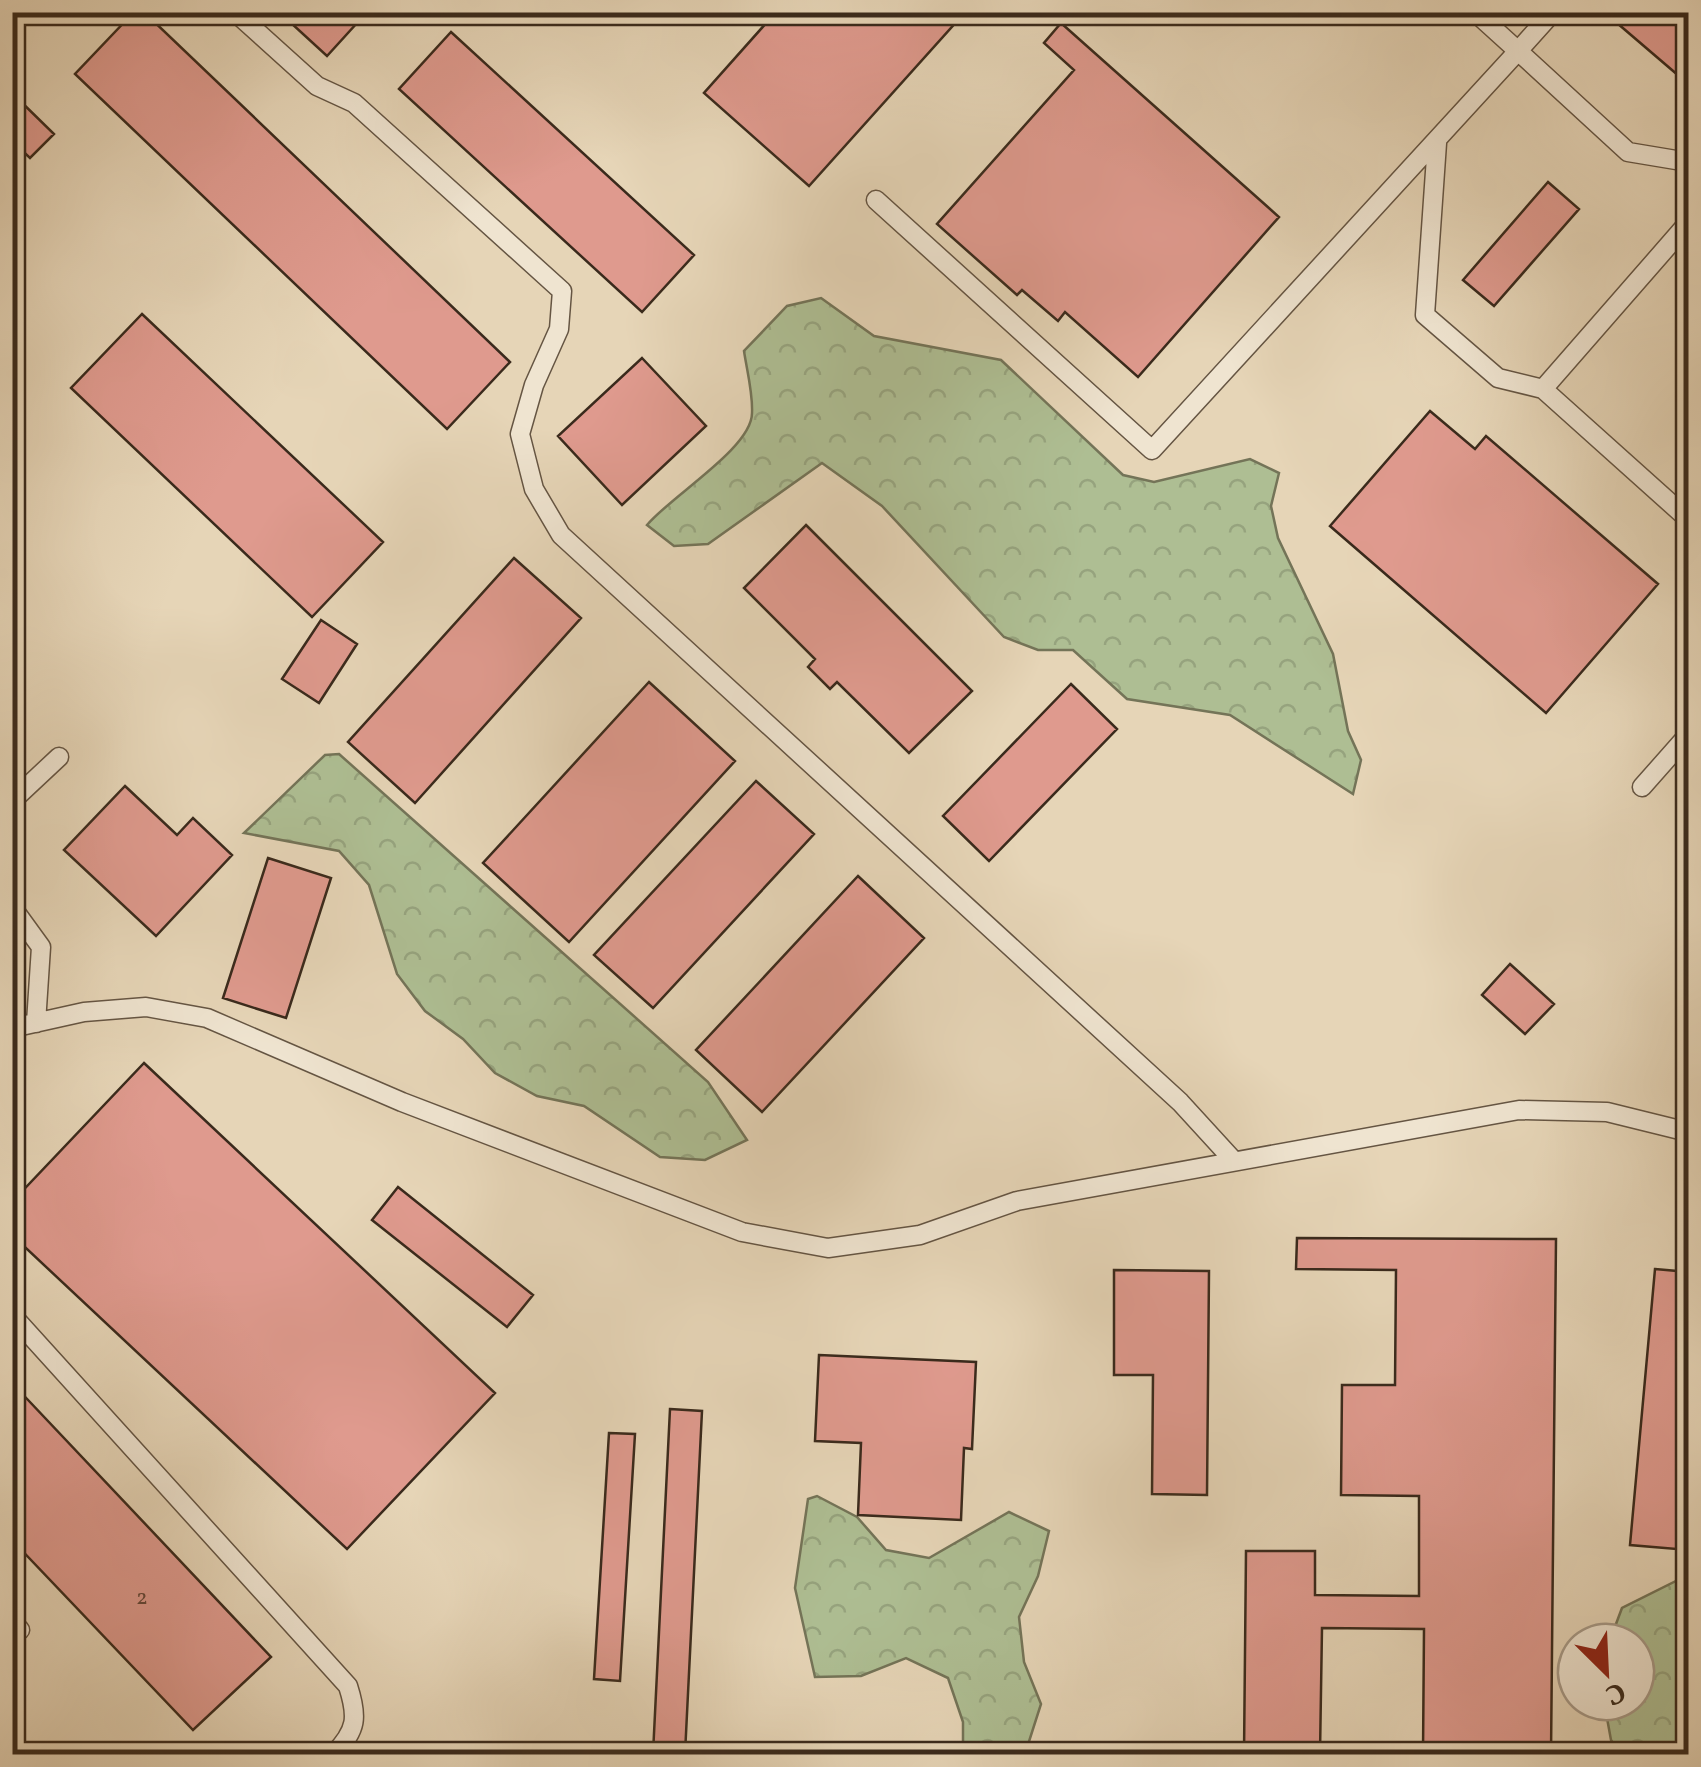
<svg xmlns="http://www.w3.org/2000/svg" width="1701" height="1767" font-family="Vollkorn,serif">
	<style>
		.forest { fill: url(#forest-crowns); stroke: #747458; stroke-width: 2.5 }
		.building { fill: #df9a8e; stroke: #3a2a1c; stroke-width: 2.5 }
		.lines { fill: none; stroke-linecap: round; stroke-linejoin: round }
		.service-casing { stroke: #655543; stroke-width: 21 }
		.service { stroke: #efe4d0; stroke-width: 18 }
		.labels { text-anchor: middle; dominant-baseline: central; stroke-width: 8; stroke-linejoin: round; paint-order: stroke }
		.number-label { font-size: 22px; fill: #634638 }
	</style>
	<defs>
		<pattern id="forest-crowns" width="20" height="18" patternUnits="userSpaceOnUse" patternTransform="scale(2.5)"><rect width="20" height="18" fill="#aebe93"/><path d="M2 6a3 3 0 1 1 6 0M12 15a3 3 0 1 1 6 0" fill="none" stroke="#96a37e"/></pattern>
	</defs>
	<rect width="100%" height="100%" fill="#e6d5b7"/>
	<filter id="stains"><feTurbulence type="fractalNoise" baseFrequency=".002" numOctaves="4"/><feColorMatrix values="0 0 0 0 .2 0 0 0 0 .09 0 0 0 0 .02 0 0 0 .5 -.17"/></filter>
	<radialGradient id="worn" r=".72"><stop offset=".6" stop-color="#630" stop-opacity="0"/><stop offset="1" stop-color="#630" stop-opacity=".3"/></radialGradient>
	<path class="forest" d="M821 298 874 336 1001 360 1123 475 1154 482 1250 459 1279 473 1271 506 1278 538 1333 654 1348 731 1361 760 1353 794 1230 715 1127 699 1073 650H1038L1004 637 882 506 822 463 708 544 674 546 647 525C671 496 752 448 752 413 753 393 747 371 744 351L787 306Z
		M339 754 708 1082 747 1140 705 1160 660 1157 584 1106 537 1096 495 1073 463 1039 425 1011 397 974 369 885 339 851 244 833 325 755Z
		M817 1496 857 1517 886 1550 929 1558 1009 1512 1049 1531 1038 1576 1019 1617 1024 1662 1041 1704 1025 1754H963V1722L948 1678 906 1658 861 1676 815 1677 795 1588 808 1499Z
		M1688 1575V1754H1621L1611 1740 1605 1707 1606 1702H1636V1642L1610 1640 1622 1608Z"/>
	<path class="building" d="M134 12H144L510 362 447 429 75 74Z
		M279 12H367L327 56Z
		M776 12H949L958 20 809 186 704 93Z
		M1614 12H1688L1686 82 1610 17Z
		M1061 23 1279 217 1138 377 1065 312 1058 321 1022 290 1017 295 937 224 1074 70 1044 43Z
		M451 32 694 255 642 312 399 89Z
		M12 93 54 134 30 158 12 141Z
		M1548 182 1579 209 1494 306 1463 280Z
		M142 314 383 542 312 617 71 388Z
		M642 358 706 426 622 505 558 436Z
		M1430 411 1475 449 1486 436 1658 584 1546 713 1330 526Z
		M806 525 972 691 909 753 837 682 830 689 808 667 815 659 744 588Z
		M514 558 581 618 415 803 348 742Z
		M321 620 357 644 319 703 282 679Z
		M649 682 735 761 569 942 483 863Z
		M1071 684 1117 729 989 861 943 816Z
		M756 781 814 834 653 1008 594 955Z
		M125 786 177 835 193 818 232 855 156 936 64 850Z
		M268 858 331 878 286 1018 223 998Z
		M858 876 924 938 762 1112 696 1050Z
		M1510 964 1554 1004 1525 1034 1482 995Z
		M144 1063 495 1393 347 1549 12 1235V1202Z
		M398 1187 533 1295 507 1327 372 1220Z
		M1297 1238 1556 1239 1551 1754H1423L1424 1629 1322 1628 1320 1754H1244L1246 1551H1315V1595L1419 1596V1496L1341 1495 1342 1385H1395L1396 1270 1296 1269Z
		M1655 1269 1688 1272V1550L1630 1545Z
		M1114 1270 1209 1271 1207 1495 1152 1494 1153 1375H1114Z
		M819 1355 976 1362 972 1449 964 1448 961 1520 858 1515 861 1443 815 1441Z
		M12 1383 271 1657 193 1730 12 1540Z
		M670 1409 702 1411 685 1754H653Z
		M609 1433 635 1434 620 1681 594 1679Z"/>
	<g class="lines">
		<defs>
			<path id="service" d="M235 12 317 86 354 103 562 291 559 329 534 385 520 434 534 489 561 535 1180 1102 1234 1161
				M1475 12 1518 51 1553 12
				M1437 143 1425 315 1498 378 1543 389
				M876 200 1152 450 1518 51 1628 152 1688 162
				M1688 223 1543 389 1688 519
				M1642 787 1688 735
				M12 801 59 757
				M12 907 41 947 36 1023
				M12 1028 84 1012 146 1007 207 1018 402 1102 742 1232 828 1248 920 1235 1017 1201 1519 1110 1607 1112 1688 1132
				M12 1315 348 1686C358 1717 357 1730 334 1754
				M12 1621 20 1630"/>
		</defs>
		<use href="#service" class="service-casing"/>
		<use href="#service" class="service"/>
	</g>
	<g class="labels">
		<g class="number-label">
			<text x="142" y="1598">2</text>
		</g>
	</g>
	<rect width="1701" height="1767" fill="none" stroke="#e6d5b7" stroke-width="50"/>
	<rect x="15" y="15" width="1671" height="1737" fill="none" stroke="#3a2a1c" stroke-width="5"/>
	<rect x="25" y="25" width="1651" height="1717" fill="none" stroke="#3a2a1c" stroke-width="2.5"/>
	<g transform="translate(1606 1672) rotate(156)"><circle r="48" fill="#efe4d0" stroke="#a79a88" stroke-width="2.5"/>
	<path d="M0-8L18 38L0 25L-18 38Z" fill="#8f2418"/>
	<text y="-15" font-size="28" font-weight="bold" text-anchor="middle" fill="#3a2a1c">С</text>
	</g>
	<rect width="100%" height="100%" filter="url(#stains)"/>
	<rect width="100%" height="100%" fill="url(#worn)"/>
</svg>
